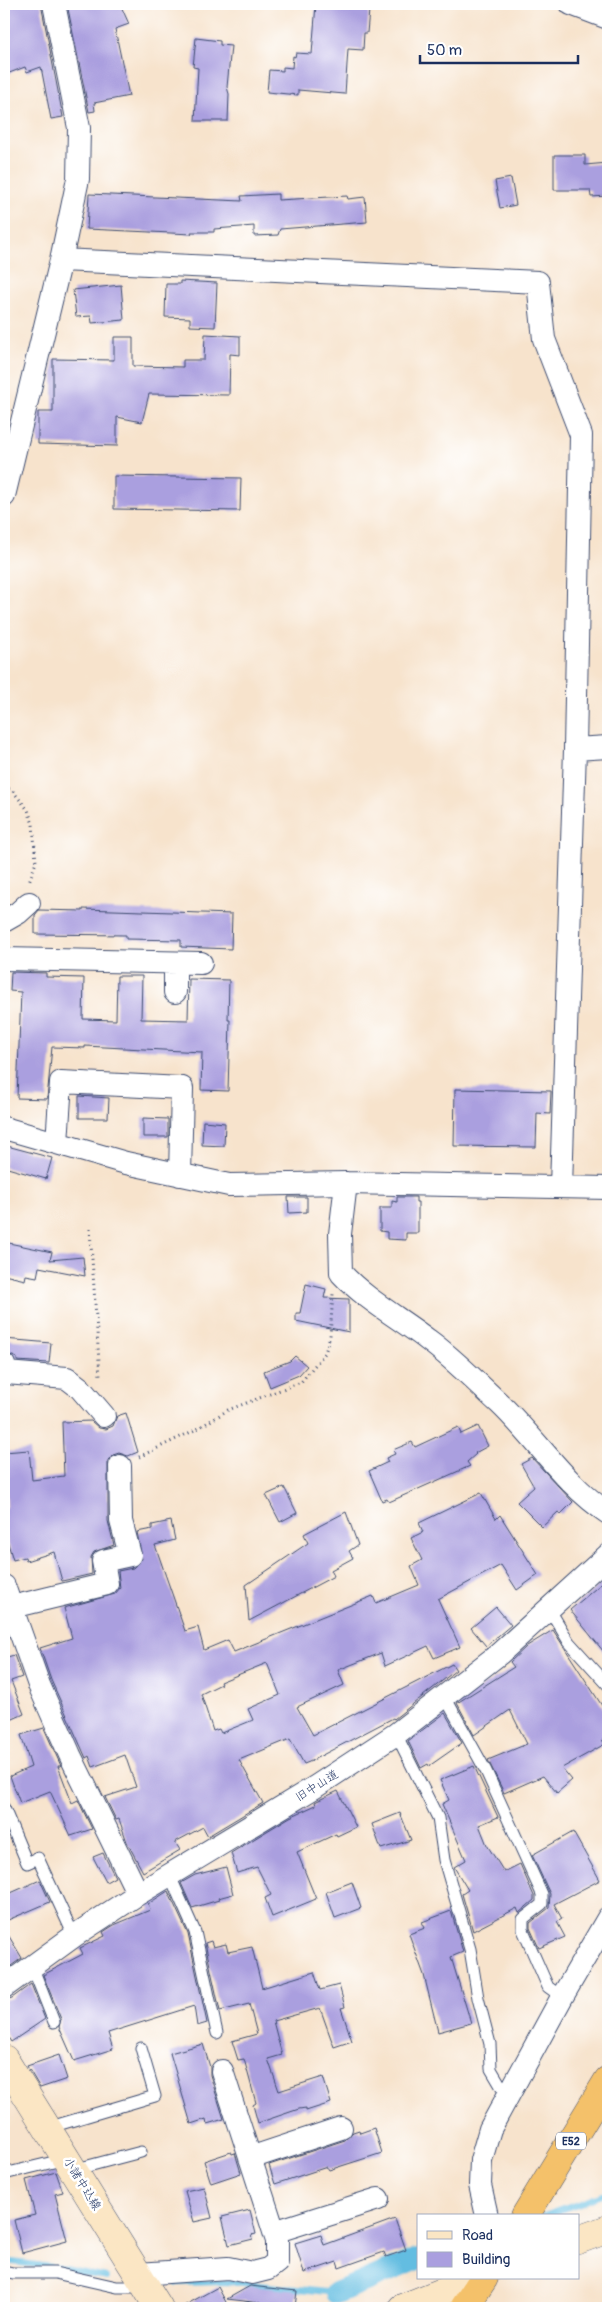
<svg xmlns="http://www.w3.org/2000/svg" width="612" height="2312" font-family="Pangolin,'Klee One',sans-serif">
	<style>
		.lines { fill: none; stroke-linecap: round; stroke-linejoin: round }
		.stream { stroke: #64bde1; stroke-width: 6 }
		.canal { stroke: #64bde1; stroke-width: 22 }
		.building { fill: #aa9fdf; fill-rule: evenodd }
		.lane-casing { stroke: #3c4a6e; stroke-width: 13 }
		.street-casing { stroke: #3c4a6e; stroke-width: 24 }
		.secondary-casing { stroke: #3c4a6e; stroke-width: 29 }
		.highway-casing { stroke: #3c4a6e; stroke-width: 29 }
		.path { stroke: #3c4a6e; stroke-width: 3; stroke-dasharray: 1 4; stroke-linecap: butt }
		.lane { stroke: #fff; stroke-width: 11 }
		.street { stroke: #fff; stroke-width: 22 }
		.secondary { stroke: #fbe6c4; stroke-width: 28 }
		.highway { stroke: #f4c16b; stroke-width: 28 }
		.labels { text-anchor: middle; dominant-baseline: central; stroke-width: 5; stroke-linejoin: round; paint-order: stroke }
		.shield { fill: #fff; stroke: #5f6d8e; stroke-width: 1 }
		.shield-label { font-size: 11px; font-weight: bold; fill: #1b2f5e }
		.street-label { font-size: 12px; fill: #1b2f5e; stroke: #fff }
	</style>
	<rect width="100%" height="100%" fill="#fff"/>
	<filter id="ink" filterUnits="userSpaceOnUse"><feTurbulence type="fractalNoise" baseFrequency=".02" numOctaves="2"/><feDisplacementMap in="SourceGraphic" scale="10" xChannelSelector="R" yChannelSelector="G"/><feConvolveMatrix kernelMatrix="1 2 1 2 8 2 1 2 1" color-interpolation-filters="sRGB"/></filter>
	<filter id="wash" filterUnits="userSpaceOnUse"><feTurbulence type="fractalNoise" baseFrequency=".0096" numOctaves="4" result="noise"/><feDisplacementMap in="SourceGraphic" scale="20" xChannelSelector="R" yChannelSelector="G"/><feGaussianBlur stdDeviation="1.12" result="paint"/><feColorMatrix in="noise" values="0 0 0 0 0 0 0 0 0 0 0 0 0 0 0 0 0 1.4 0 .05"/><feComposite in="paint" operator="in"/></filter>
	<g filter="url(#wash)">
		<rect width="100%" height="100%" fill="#f7e3cc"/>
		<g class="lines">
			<path class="stream" d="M544 2216 608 2193
				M4 2261 61 2268 107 2278
				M177 2283 233 2282 336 2293"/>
			<path class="canal" d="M336 2293 418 2259"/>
		</g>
		<g id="blocks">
			<path class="building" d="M4 4H41L63 117 51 119 41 67 27 72 25 67 4 75Z
				M67 4H120L129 24 115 29 129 96 94 103 95 111 89 112Z
				M316 4H367L366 10H369L367 33H364L363 50 348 49 345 94 298 90V95L267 92 269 70 283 71V67L292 68 293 56 295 57 296 53 312 54Z
				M196 38 220 41V45L231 46 227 87 229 94 228 121H195L198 68 193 67Z
				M554 155H585V165L608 163V196L591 197 590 190H554Z
				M511 178 516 205 500 208 495 181Z
				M89 194 242 201 241 196 278 194V200L347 196 348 199 365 197 367 222 280 229 278 235 254 236V226L214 229V232H191L192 234 87 229Z
				M180 281 217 283 215 327 190 326V318L165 317 166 284H180Z
				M121 285 124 320 92 323 91 316 76 317 73 290Z
				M205 334 240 336V355L230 354 229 395 149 394 142 422 117 417V446L38 444V412H53V359L114 360V337H133V366L183 367V360H204Z
				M114 476 241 478 240 511 114 509Z
				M83 909 232 914 231 949 181 947V940L126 939V935L35 934V915L39 910 83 911Z
				M11 972 46 973V977L84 978 83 1019 116 1020 117 976H142L141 1019 188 1020 189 979 229 980 228 1020H230L228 1091 201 1090 202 1052 85 1046V1048L52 1047 47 1099 17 1098 21 992 10 991Z
				M455 1089 551 1091 550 1114 537 1113 536 1147 454 1146Z
				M79 1096 109 1098 108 1118H79Z
				M143 1118 168 1119V1137H143Z
				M203 1121 225 1123 224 1146 202 1145Z
				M7 1146 52 1158 46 1179 4 1167Z
				M288 1197H307V1212L289 1213Z
				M397 1197H416V1202H418V1233H406V1240L387 1239V1232L380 1231V1208H392V1201L397 1202Z
				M4 1242 52 1252 50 1260 83 1257 85 1276 39 1267 37 1277 26 1275 25 1280 4 1275Z
				M306 1284 326 1289 324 1298 349 1299V1332L296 1321V1313H300Z
				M4 1339 51 1343 49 1363 17 1361V1358L4 1352Z
				M295 1356 307 1366 299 1375 270 1387 264 1371 290 1361Z
				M126 1413 138 1452 128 1456 119 1453 113 1455 108 1460V1521L114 1545 94 1552 91 1557 92 1574 62 1581 54 1552 26 1561 25 1557 13 1560 4 1530V1508L7 1507 4 1452 29 1450 32 1480 64 1476 62 1422 91 1421 99 1428 106 1429 113 1426 117 1416Z
				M478 1426 488 1446 475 1453 476 1454 467 1462 470 1466 389 1502 387 1499 382 1501 369 1471 388 1462 386 1458 395 1454 393 1450 412 1442 415 1447 458 1427 461 1434Z
				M532 1458 573 1502 561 1514 558 1512 542 1527 517 1502 534 1487 521 1464Z
				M284 1487 297 1513 280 1522 266 1495Z
				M481 1493 496 1519 500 1515 538 1575 517 1590 501 1565 438 1599 460 1647 434 1658 428 1646 385 1666 381 1653 338 1670 344 1685 297 1707 313 1735 452 1664 456 1670 394 1719 393 1718 309 1762 304 1764 290 1739 239 1760 263 1803 208 1836 203 1827 175 1842 180 1850 143 1872 127 1842 119 1819 116 1820 105 1797 136 1787 125 1755 93 1767 89 1756 86 1758 82 1749 51 1680 40 1648 72 1638 64 1608 115 1594 120 1588 118 1571 133 1568 142 1559 137 1532 152 1529V1525L171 1521 175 1540 155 1545 185 1631 198 1627 204 1650 228 1640 234 1652 373 1596 376 1603 419 1585 411 1566 422 1560 411 1538 423 1532 419 1523ZM267 1663 280 1695 248 1709 253 1720 221 1733 219 1729 213 1731 201 1694 221 1684 220 1682Z
				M346 1512 358 1545 349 1551 353 1558 331 1570 334 1576 249 1621 246 1585 308 1543 304 1534Z
				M608 1578V1657L570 1610Z
				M496 1607 511 1625 486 1646 471 1628Z
				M553 1630 608 1715V1737L602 1740 605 1744 562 1768 572 1780 557 1793 543 1776 504 1793 488 1760 527 1744 510 1710 474 1735 457 1703 514 1667 510 1662 527 1646Z
				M14 1655 22 1677 11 1681 24 1714 4 1723V1658Z
				M445 1713 462 1743 429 1766 428 1764 421 1768 408 1741Z
				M44 1728 61 1766H58L72 1803 78 1800 92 1829 71 1836 50 1791 20 1803 10 1776 31 1767 21 1735Z
				M474 1766 498 1817 479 1825 487 1845 504 1872 520 1864 534 1896V1900L519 1913 517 1908 473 1931 462 1894 468 1890 454 1867 466 1860 442 1804 449 1800 440 1780Z
				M338 1791 356 1827 337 1836 336 1834 297 1852 316 1899 272 1917 265 1898 271 1895 257 1867 237 1873 231 1853 290 1817 316 1805 315 1802 319 1800Z
				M400 1813 411 1840 381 1849 372 1824Z
				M573 1832 600 1880 554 1904 562 1919 557 1922 565 1937 539 1948 530 1928V1923L549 1908 550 1894 532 1855Z
				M103 1853 115 1877 106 1882 93 1857Z
				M226 1867 233 1894 218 1898 219 1900 192 1908 181 1883 195 1875Z
				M40 1880 50 1902 8 1920 4 1910V1896Z
				M352 1882 361 1908 335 1918 326 1892Z
				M168 1891 188 1934 207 2023 197 2026 194 2006 108 2033 113 2049 74 2061 59 2027 61 2019 43 1975 83 1954 80 1948 105 1936 103 1932 114 1925 150 1910 148 1904Z
				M451 1911 463 1952 451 1957 471 2023 438 2032 424 1975 409 1934 425 1928 422 1922Z
				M4 1928 22 1958 4 1971Z
				M211 1941 213 1947 226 1944 228 1952 252 1947 262 1988 314 1972 320 1990 339 1985 345 2007 341 2008 352 2041 334 2047 320 2008 273 2021 282 2055 268 2059 279 2091 323 2077 331 2103 306 2111V2108L299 2109 258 2123 253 2105 256 2103 244 2059 238 2060 232 2041 257 2034 249 2004 220 2011 205 1943Z
				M31 1984 45 2019 11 2042 4 2031V2000L12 1998Z
				M203 2044 210 2067V2075L224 2119 207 2124 206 2119 191 2124 170 2053Z
				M59 2055 67 2079 40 2088 27 2066Z
				M374 2128 382 2153 329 2170 327 2167 275 2184 269 2165 345 2140 353 2132 359 2130 360 2133Z
				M231 2152 232 2154 235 2153 241 2173 211 2183 204 2161Z
				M56 2172 63 2192 55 2194 67 2241 22 2253 14 2220 35 2215 26 2180Z
				M204 2187 212 2218 194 2222 185 2191Z
				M250 2210 256 2234 252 2235 253 2239 229 2245 222 2217Z
				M395 2219 406 2250 386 2257 384 2252 339 2268 337 2262 304 2273 295 2243 321 2235 324 2245Z
				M250 2286 297 2291 295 2307 227 2299Z
				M218 2287 229 2308H180Z"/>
		</g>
	</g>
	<g filter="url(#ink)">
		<use href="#blocks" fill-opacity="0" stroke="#3c4a6e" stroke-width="1"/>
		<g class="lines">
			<defs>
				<path id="lane" d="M550 1610 569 1642 608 1685
					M445 1697 486 1771 542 1894V1904L523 1919V1930L548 1987 562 1997
					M396 1734 438 1818 444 1860 470 1949 478 1998 490 2044 491 2069 501 2086 511 2090
					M4 1808 27 1863 38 1858 74 1936
					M170 1876 195 1932 217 2033
					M32 1966 54 2022
					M47 2128 155 2096 141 2048
					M73 2170 141 2152
					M4 2174 66 2159
					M4 2271 13 2273H55L117 2287H144"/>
				<path id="street" d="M571 4 608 18
					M61 260 538 282 544 339 581 435 575 749 561 1187
					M4 496 61 260 78 179 79 128 54 4
					M575 749 608 747
					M4 921 18 913 29 903
					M4 959 201 963
					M175 992V963
					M4 1128 126 1163 229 1185 346 1183 608 1188
					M57 1143 61 1082 182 1088 180 1175
					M346 1183 340 1234 341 1273C366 1300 398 1317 428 1340 453 1358 476 1382 499 1403 537 1439 564 1484 608 1513
					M4 1365 6 1373 67 1378 80 1388 104 1416
					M4 1586 39 1685 70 1755 138 1894
					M4 1609 107 1584 103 1561 130 1555 121 1521 120 1466
					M4 1987 74 1936 138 1894 315 1787 396 1734 499 1654 608 1555
					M250 2158 341 2128
					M487 2216 480 2185 481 2160 490 2129 562 1997 608 1918
					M274 2232 378 2199
					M138 2274 228 2268 252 2273 268 2269 277 2262V2241L222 2071"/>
				<path id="secondary" d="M4 2059 159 2308
					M578 2240 608 2229
					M402 2308 478 2278"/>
				<path id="highway" d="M525 2216 608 2080
					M464 2308 484 2278"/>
			</defs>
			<use href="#lane" class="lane-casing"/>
			<use href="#street" class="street-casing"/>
			<use href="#secondary" class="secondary-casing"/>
			<use href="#highway" class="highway-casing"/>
			<path class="path" d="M4 787 12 790 28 810 33 824 36 862 29 882
				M90 1229 100 1376
				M139 1457 197 1429 228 1410 301 1382 325 1353 330 1336 333 1294"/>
			<use href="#lane" class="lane"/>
			<use href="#street" class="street"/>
			<use href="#secondary" class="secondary"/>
			<use href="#highway" class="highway"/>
		</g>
	</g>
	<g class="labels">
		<rect class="shield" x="556" y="2132.5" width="30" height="17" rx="4"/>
		<g class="shield-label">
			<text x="571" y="2141">E52</text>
		</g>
		<g class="street-label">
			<text transform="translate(317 1786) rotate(-32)">旧中山道</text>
			<text transform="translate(82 2184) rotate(58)">小諸中込線</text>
		</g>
	</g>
	<rect width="612" height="2312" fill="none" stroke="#fff" stroke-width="20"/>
	<rect x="417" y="2214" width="162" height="65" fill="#ffffff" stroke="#a4acbf"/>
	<rect x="427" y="2231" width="25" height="8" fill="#fbe6c4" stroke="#a4acbf"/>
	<text x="462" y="2240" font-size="15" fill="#1b2f5e">Road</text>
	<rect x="427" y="2252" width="25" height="15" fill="#aa9fdf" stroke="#a4acbf"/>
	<text x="462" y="2264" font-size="15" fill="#1b2f5e">Building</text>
	<path d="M420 55v8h158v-8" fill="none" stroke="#1b2f5e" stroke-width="2.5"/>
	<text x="427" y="55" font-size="15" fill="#1b2f5e" stroke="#ffffff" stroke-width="4" paint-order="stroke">50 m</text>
</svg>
